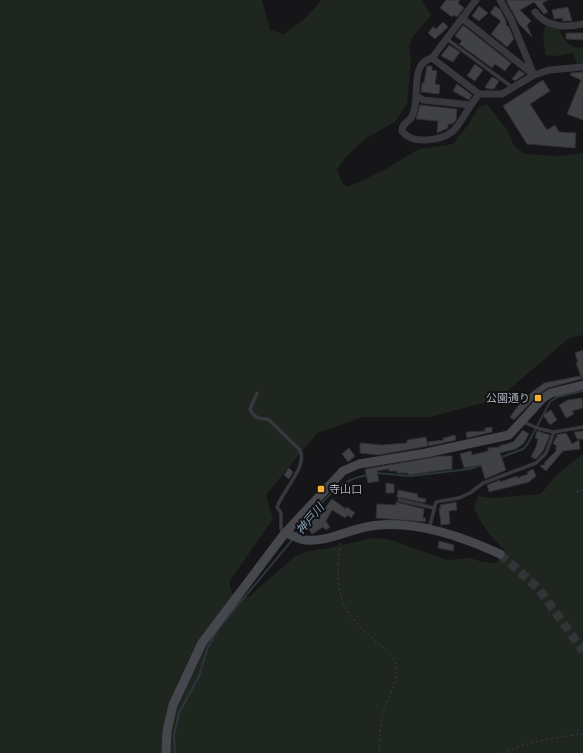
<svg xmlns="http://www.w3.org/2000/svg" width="583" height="753" font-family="'Public Sans','Noto Sans JP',sans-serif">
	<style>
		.green { fill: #1e261f }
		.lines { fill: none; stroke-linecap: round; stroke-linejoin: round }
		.stream { stroke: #2c353c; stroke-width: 2 }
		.building { fill: #404145; stroke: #303034 }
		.secondary-tunnel { stroke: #333438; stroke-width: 9; stroke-dasharray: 9 4.5; stroke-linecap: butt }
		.path { stroke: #3d3f44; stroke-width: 1; stroke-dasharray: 2 3; stroke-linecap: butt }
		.lane { stroke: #37383d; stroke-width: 3.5 }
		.street { stroke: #37383d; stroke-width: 7 }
		.secondary { stroke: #45474d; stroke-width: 9 }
		.poi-dot { fill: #f2b134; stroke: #111113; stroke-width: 1.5 }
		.labels { text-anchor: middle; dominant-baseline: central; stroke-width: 4; stroke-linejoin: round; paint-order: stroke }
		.poi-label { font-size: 11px; fill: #a8adb8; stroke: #111113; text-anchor: end }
		.water-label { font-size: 12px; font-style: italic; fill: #7f9bb3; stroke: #111113 }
	</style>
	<rect width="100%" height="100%" fill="#161618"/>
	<path class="green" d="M0 0H262L270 30 284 34 305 19 321 0H421L431 15 412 38 409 47 411 60 407 104 395 122 366 138 346 157 337 169 342 183 348 187 384 170 419 149 453 144 468 125 479 107 487 104 507 130 514 146 525 154 559 156 583 153V335L569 338 498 399 430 417H363L317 433 266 495 273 519 229 582 234 597H249L295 556 309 551 324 549 373 538 388 539 447 560 470 558 483 562 496 563 505 550C491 537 482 526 474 508L478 496 491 498 541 494 555 476 583 454V753H0Z
		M545 25 555 26 560 29C561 39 573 51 583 47V63L577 64 573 53 556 56 546 55 543 39Z"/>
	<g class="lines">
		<path class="stream" d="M499 458 523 449 527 445 550 402 557 397 583 391
			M376 473 411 476 469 469 482 465
			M297 534C316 510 335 479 368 475
			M175 753 174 736 179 713 199 676 208 647 218 629 293 539"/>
	</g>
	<path class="building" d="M446 0H460L458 3 464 8 457 17 454 15 452 17 440 8Z
		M506 0H548L542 3 548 12 544 14 534 2 520 10 531 21 527 25 532 37 519 24Z
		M479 6 488 13 479 21 472 16Z
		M495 6 500 9 506 21V25L509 27 514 39 507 47 491 34 501 21 490 13Z
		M568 7 572 21H562L563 18 554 19 552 10Z
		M443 22 448 27 435 39 428 33 433 27 436 29Z
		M463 25 511 63 505 71 495 64 492 68 459 44 462 41 455 36Z
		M566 33H583V40L566 39Z
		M449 45 460 52 453 62 441 56Z
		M475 64 483 70 475 81 467 76Z
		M427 66H432V70L437 71 435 84 440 85 439 94 421 92 422 83H424Z
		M519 70 525 74 515 81 512 79Z
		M583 72V120L567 114 581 80 570 75 571 73Z
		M492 77 499 81 494 89H488L485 87Z
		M543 80 550 91 530 104 547 130 555 125 559 132 576 133 575 148 527 144 503 106Z
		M457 84 472 95 469 100 453 91Z
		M420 105 457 109 456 120 452 124H448V128L437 133 438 121 416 119Z
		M583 350V379H582L576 363H578L575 353Z
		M580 376 581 379 548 388 539 394 514 420 510 417 526 395 527 396 544 383Z
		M582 398 583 408 572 411 574 414 566 418 559 405 568 400Z
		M551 410 557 420 550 425 543 415Z
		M492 427V432L467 438 466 432 485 431V428Z
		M523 430 529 434 523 444 516 449 500 453 506 470 485 479 481 465 464 468 460 454 471 451 472 455 488 451V448L500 447 499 446 513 442Z
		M537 431 550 435 543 451 536 459 531 457 536 447 538 439 535 438Z
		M583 431V439H577L574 432Z
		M566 433 572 444 579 440 580 449 563 451 546 471 540 466 546 464 544 463 556 451V445L553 444 556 437H558L556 435Z
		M455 435 456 440 429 446 428 442 444 440 443 438Z
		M426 437 428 446 379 455 360 453V443L382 445 407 443V440Z
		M349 448 355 456 348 462 342 454Z
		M440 456H452V469L408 475V473H397V471H389V469L377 471 379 481 368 483 365 469Z
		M289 468 293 472 289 479 284 475Z
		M533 469 536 476 529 482 489 492 487 485 500 480V482L517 476V478L528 474 527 472Z
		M386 483 394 484V493H386Z
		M398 490 418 494 417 497 426 499 425 503 397 497Z
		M332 499 346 509 347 507 355 513 351 518 348 515 345 518 332 510 326 521 330 527 326 530 323 527 312 534 307 527 312 523 310 520 316 514H320Z
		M396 502 424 509 423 518H426L425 522 376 518 377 504 396 505Z
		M456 502 457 510 449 511 450 524 441 525 439 508H441L440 505Z
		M439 541 454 545 453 551 438 548Z"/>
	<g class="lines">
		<path class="secondary-tunnel" d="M500 554 539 589 583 651"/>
		<path class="path" d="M576 492 583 490
			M340 543C335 596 338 609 379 644 385 649 394 656 396 664 400 681 387 698 383 714 380 726 380 740 379 753
			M503 753C526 742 557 737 583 734"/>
		<path class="lane" d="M447 39 512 87
			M257 393 250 409C254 418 259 419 268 419L300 450C308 466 283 490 277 507L281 513V529L284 532
			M523 422 540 429 554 432 583 427
			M399 500 434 508
			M429 529 436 502 459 498 470 493 483 483 536 463 546 453 554 432"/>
		<path class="street" d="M476 0 432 58C415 62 417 81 416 95L423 100 471 105 479 94
			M500 0 511 19 533 73
			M535 12C546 27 566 28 583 24
			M462 18 534 75
			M432 58 479 94H502L534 75 549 70 583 67
			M416 95C416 103 415 111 411 118 407 123 402 124 402 131 412 145 441 141 453 131 460 124 465 114 471 105"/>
		<path class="secondary" d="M285 533C292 535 298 539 305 540 329 543 354 526 379 525 421 522 463 537 500 554
			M166 753 167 731 173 705 202 643 285 533 343 471 359 464 426 453 509 435 543 398 551 393 583 385"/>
	</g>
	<g class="poi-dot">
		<rect x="534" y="394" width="8" height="8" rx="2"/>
		<rect x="317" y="485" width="8" height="8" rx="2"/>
	</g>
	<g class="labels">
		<g class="poi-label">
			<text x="530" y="398">公園通り</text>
			<text x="329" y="489" text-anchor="start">寺山口</text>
		</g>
		<g class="water-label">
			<text transform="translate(310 519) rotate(-50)">神戸川</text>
		</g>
	</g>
</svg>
